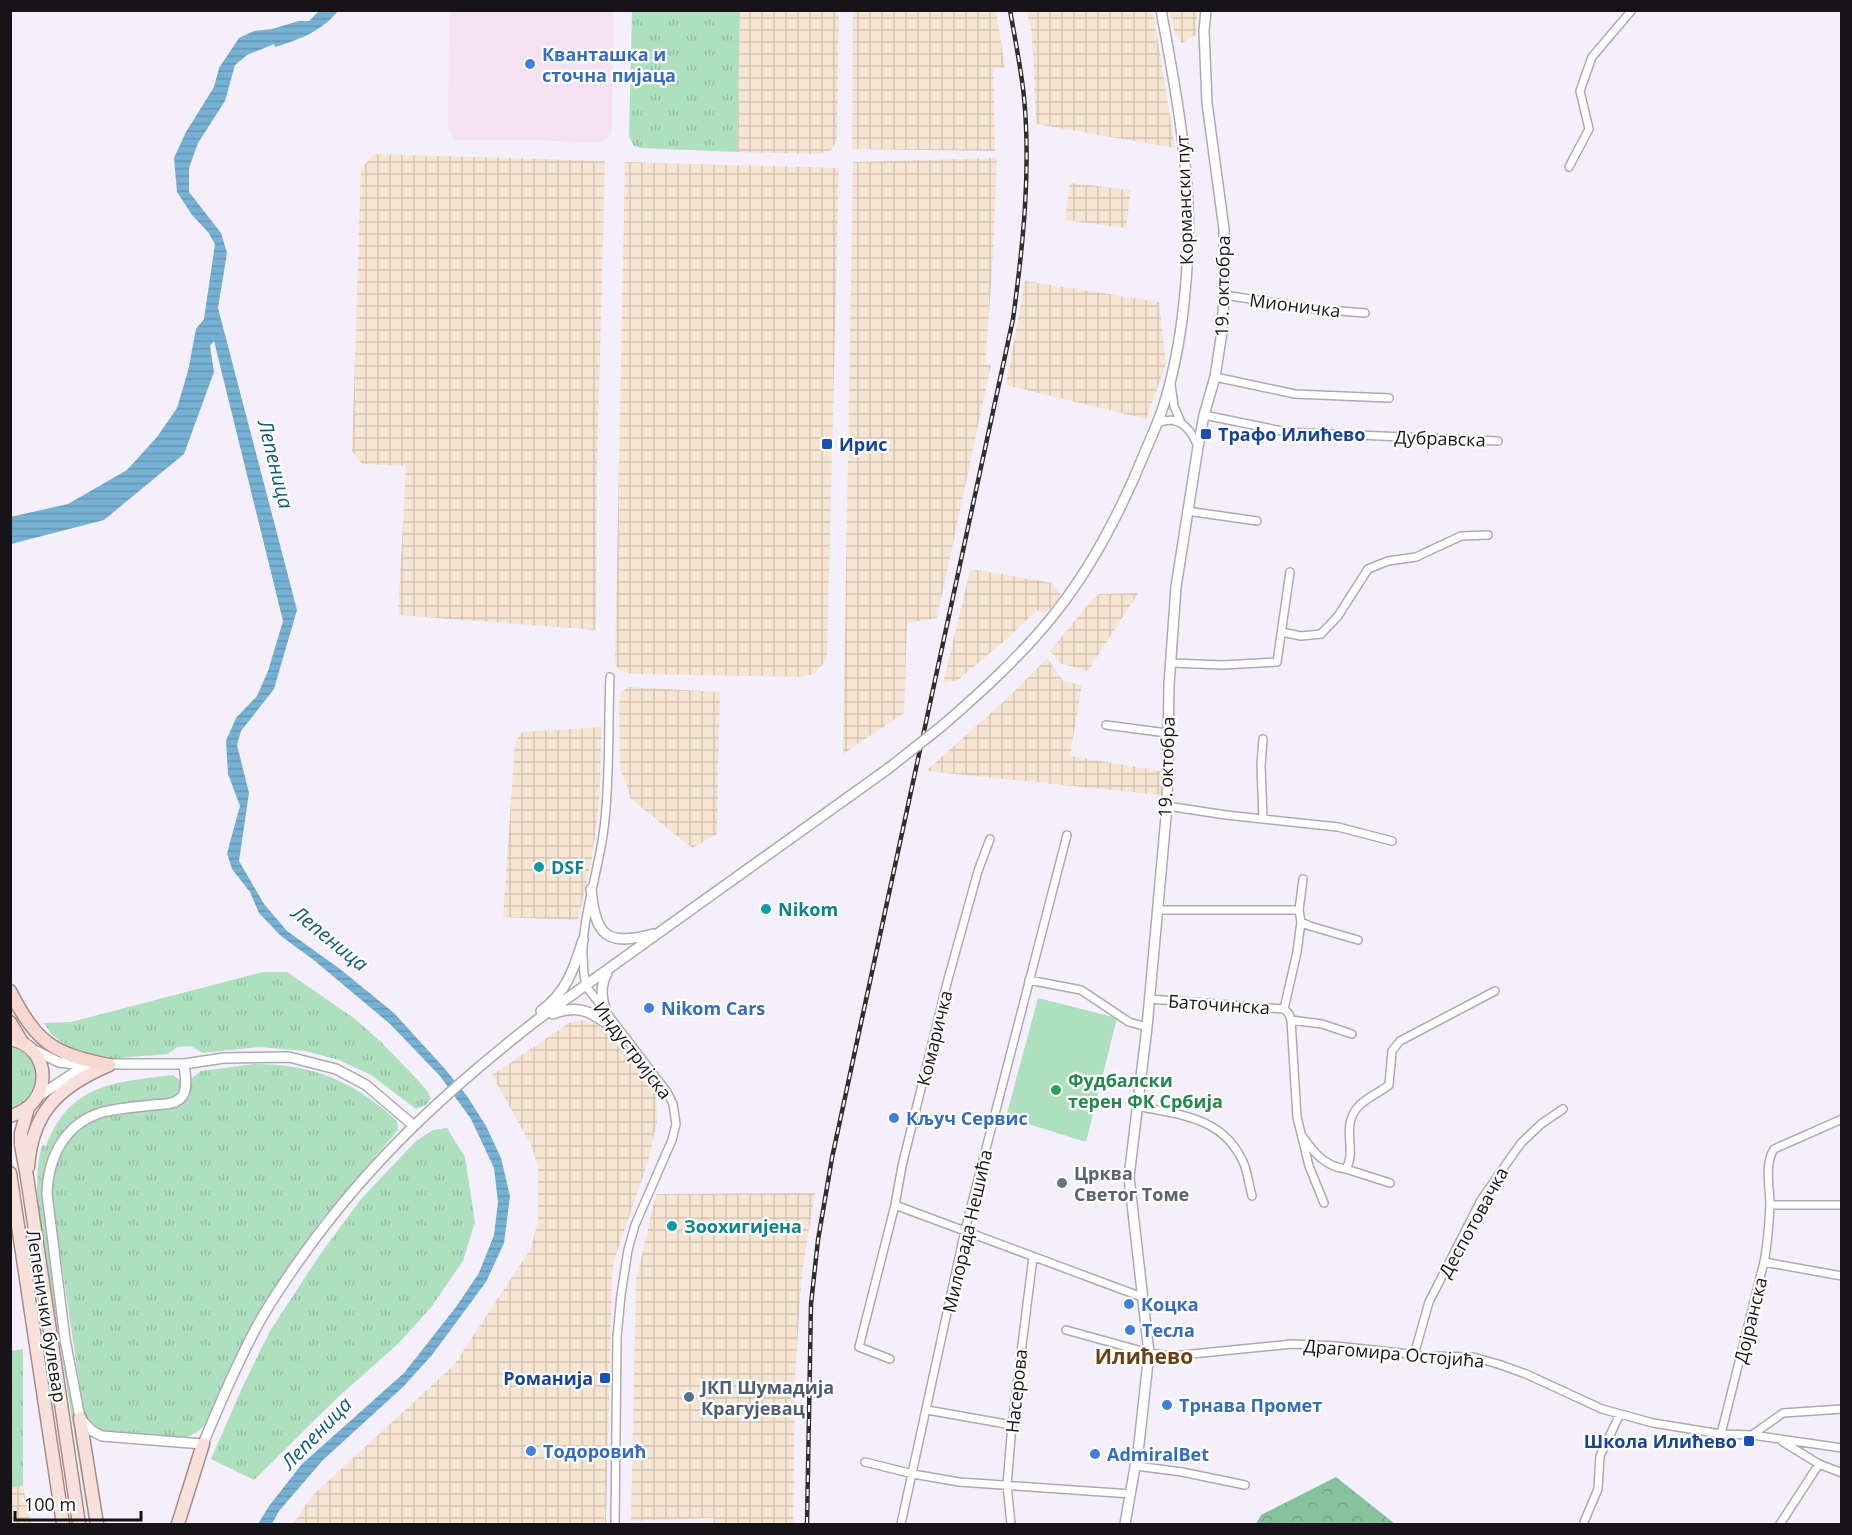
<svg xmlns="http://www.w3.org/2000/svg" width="1852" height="1535" font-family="'Open Sans',sans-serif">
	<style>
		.commercial { fill: #f4e1f2 }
		.industrial { fill: url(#industrial-grid) }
		.grass { fill: url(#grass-tufts) }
		.forest { fill: url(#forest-crowns) }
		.green { fill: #aedfbf }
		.water { fill: url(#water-rules) }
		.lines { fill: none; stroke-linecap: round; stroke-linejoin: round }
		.minor-casing { stroke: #aeaab4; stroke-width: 10 }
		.tertiary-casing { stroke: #aeaab4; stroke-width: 12 }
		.primary-casing { stroke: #a68c89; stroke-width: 15 }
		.trunk-casing { stroke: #a68c89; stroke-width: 15 }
		.minor { stroke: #fff; stroke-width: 7 }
		.tertiary { stroke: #fff; stroke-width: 9 }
		.primary { stroke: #f8e1dd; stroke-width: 12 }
		.trunk { stroke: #f6d7d2; stroke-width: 12 }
		.rail-casing { stroke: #302e32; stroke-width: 4.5 }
		.rail { stroke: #fff; stroke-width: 2; stroke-dasharray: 7; stroke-linecap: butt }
		.tertiary-bridge-casing { stroke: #aeaab4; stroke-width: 12; stroke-linecap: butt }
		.tertiary-bridge { stroke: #fff; stroke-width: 9 }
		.shop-dot { fill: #3f7fe0; stroke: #fff; stroke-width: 2 }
		.transit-dot { fill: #1a4fb4; stroke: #fff; stroke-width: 2 }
		.culture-dot { fill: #0f9aa8; stroke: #fff; stroke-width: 2 }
		.leisure-dot { fill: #2e9e5b; stroke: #fff; stroke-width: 2 }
		.worship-dot { fill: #6b7280; stroke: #fff; stroke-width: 2 }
		.service-dot { fill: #5c6f8a; stroke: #fff; stroke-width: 2 }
		.labels { text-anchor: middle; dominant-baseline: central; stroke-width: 4.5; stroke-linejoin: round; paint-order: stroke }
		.shop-label { font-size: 18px; font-weight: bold; fill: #366cbe; stroke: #fff; text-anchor: start }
		.street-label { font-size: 18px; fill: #161418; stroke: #fff }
		.transit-label { font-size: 18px; font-weight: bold; fill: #164399; stroke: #fff; text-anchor: start }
		.culture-label { font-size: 18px; font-weight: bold; fill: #0d838f; stroke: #fff; text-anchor: start }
		.leisure-label { font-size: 18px; font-weight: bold; fill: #27864d; stroke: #fff; text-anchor: start }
		.worship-label { font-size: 18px; font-weight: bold; fill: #5b616d; stroke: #fff; text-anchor: start }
		.service-label { font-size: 18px; font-weight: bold; fill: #4e5e75; stroke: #fff; text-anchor: start }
		.water-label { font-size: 20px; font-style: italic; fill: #125b7e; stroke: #fff }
		.quarter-label { font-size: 21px; font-weight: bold; fill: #694114; stroke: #fff }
	</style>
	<defs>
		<pattern id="industrial-grid" width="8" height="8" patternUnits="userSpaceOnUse" patternTransform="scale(1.5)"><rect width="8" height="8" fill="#f6e5d3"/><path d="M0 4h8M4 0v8" fill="none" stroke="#d2c4b4"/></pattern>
		<pattern id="grass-tufts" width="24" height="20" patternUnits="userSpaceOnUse" patternTransform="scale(1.5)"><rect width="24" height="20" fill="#aedfbf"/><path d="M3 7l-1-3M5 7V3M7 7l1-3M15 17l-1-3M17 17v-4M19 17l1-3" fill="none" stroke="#95bea3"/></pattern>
		<pattern id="forest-crowns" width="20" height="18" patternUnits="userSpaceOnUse" patternTransform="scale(1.5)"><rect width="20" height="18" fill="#87c19d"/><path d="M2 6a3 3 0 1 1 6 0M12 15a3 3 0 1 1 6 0" fill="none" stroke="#74a586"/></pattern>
		<pattern id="water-rules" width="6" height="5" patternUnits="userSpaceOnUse" patternTransform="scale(1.5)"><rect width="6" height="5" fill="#76b1d4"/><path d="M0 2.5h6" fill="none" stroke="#6597b5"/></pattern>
	</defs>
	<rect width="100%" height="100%" fill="#f4effb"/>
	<path class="commercial" d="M449 11H613L612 133 605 140 598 143 534 140H454L448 125Z"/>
	<path class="industrial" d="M740 11H839L837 141 831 150 819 154 737 152Z
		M853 11H996L1005 68H993L995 151 852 149Z
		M1027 11H1153L1175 148 1036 124 1032 35Z
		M1170 11H1197L1196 35 1182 43 1174 31Z
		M374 154 605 161 597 471 596 630 398 615 406 466 362 464 352 451 361 169Z
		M997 158 992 273 985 365H991L937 618 907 623 904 713 843 754 853 162Z
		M625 162 839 168 827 655 824 663 814 674 802 677 632 674 620 671 615 664Z
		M1070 183 1131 190 1126 228 1065 220Z
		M1025 281 1159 302 1166 364 1146 419 1006 385Z
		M977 570 1053 583 1061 596 1045 614 1037 610 1009 637 958 680 943 683 970 571Z
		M1138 593 1088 671 1060 663 1050 651 1091 601 1099 594Z
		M1047 658 1063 681 1082 685 1070 756 1160 771 1161 795 926 771 1013 693Z
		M630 687 720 692 717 834 692 848 631 799 620 768 619 704 622 691Z
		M602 727 599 807 592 857 578 920 503 917 515 743 522 732Z
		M582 1020 596 1024 606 1032 652 1085 656 1098 657 1122 648 1162 614 1260 612 1275 606 1524H293L312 1496 454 1365 531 1248 538 1221V1167L532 1147 492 1075 569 1023Z
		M815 1193 802 1273 795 1378 793 1524H714L713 1518 631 1521 636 1281 656 1194Z
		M23 1486 31 1524H11V1488Z"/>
	<path class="grass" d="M632 11H740L737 152 641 148 634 146 629 136Z
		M263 972H287L355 1019 381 1042 415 1077 428 1092 431 1099 426 1105 416 1109 371 1075 339 1060 305 1051 259 1047 203 1053 191 1046 177 1047 168 1054 105 1059 75 1051 52 1035 44 1023 71 1022Z
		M10 1046C45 1058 43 1095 11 1108Z
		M254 1064C313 1064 354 1081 397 1121L398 1130 320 1221 294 1259 251 1328 232 1365 205 1425C197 1433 191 1436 180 1439L105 1432 93 1427 84 1415 52 1197C49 1158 69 1129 105 1116L180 1104 189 1092 191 1079 201 1071Z
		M173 1075 180 1080 182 1085 175 1097C157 1103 135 1102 116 1105 69 1111 49 1144 43 1188L93 1524H89C76 1442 62 1359 49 1276 43 1234 30 1186 42 1145L46 1146C70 1083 116 1082 173 1075Z
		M447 1128 465 1157 475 1222 463 1261 432 1306 399 1343 337 1398 254 1480 211 1459 242 1388 270 1331 321 1253 362 1198 416 1141 433 1130Z
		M23 1349V1486L11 1488V1351Z"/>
	<path class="forest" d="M1336 1477 1395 1524H1256L1261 1515Z"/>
	<path class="green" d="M1038 998 1117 1018 1086 1142 1006 1117Z"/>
	<path class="water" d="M319 11H338C322 31 299 40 275 47L274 44 247 55 235 65 225 101 198 143 189 168V192L221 233 227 253 218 308 297 610 274 689 241 731 237 745 249 793 239 861 264 904 287 931 340 969 394 1013 445 1069 467 1096 486 1126 501 1158 510 1196 504 1243 486 1282 432 1355 403 1387 323 1460 279 1511 272 1524H258L269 1506 302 1464 404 1373 456 1307 479 1273 494 1235 498 1202 494 1168 471 1119 440 1076 390 1024 315 961 281 936 259 913 250 892 232 869 227 853 240 806 228 774 226 741 236 718 257 696 268 671 283 621 214 341 210 346 214 372 184 454 104 520 11 544 10 517 68 504 127 470 157 437 177 408 188 371 196 329 204 319 215 244 208 232 192 215 177 192 174 158 186 132 214 87 219 68 239 38 254 31 272 29 299 21H309Z"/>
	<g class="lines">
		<defs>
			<path id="minor" d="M1569 167 1589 129 1580 91 1592 57 1632 10
				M1224 295 1316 309 1365 313
				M1215 377 1295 394 1389 398
				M1171 385 1174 406 1181 423
				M1204 415 1287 432 1498 441
				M1157 423C1178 414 1191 428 1198 447
				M1187 511 1257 521
				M1282 632 1301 636 1321 634 1338 616 1368 569 1388 561 1416 557 1461 536 1488 535
				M1171 663 1223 665 1277 662 1290 572
				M610 677C608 725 610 773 605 819 600 878 574 927 586 986L667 1092 673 1104 676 1124 672 1140 635 1225 628 1250 621 1295 617 1337 615 1524
				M1106 725 1167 733
				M1167 806 1226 815 1338 827 1392 841
				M1263 818 1261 766 1263 739
				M1158 910H1299L1301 922 1310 926 1358 940
				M1299 910 1303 879
				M1029 980 1081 990 1129 1022 1147 1027
				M1149 999 1284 1009 1289 1014 1291 1020 1322 1024 1352 1034
				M1284 1009 1297 952 1301 922
				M1291 1020 1297 1117 1309 1166 1324 1203
				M1137 1106C1181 1115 1224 1117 1244 1164 1248 1174 1249 1185 1252 1196
				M1303 1137C1314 1153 1326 1167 1346 1169 1357 1150 1341 1128 1357 1108 1365 1098 1379 1093 1389 1085L1392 1051 1400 1041 1495 991
				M1346 1169 1390 1183
				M895 1205 1142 1297
				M1770 1205H1842
				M1764 1262 1842 1276
				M1066 1330 1149 1353 1172 1356 1292 1344 1336 1346 1428 1356 1473 1357 1498 1364 1526 1374 1602 1409 1653 1423 1721 1434 1752 1435 1842 1448
				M1414 1355 1429 1302 1481 1200 1521 1143 1541 1124 1563 1109
				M890 1359 859 1347 895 1205 902 1166 947 983 978 871 990 839
				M927 1410 1012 1425
				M1721 1434 1764 1262C1768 1243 1769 1224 1770 1205 1770 1187 1764 1165 1774 1149L1842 1119
				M1752 1435 1783 1413 1842 1409
				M1783 1442 1819 1464 1842 1473
				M865 1462 913 1474 959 1482 1131 1494
				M1136 1466 1182 1472 1245 1485
				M1584 1522 1598 1489 1600 1456 1620 1414
				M901 1524 965 1230 1067 835
				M1011 1524 1007 1485 1012 1425 1033 1257
				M1780 1524 1819 1464"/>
			<path id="tertiary" d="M942 726C981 692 1019 658 1052 617 1092 568 1121 511 1145 452 1152 435 1160 419 1165 401 1183 342 1190 265 1188 203 1185 138 1173 75 1161 10
				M591 889C595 935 606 947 653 934
				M541 1011C566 993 574 969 583 940
				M553 1014C584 1001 598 1018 622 1035
				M607 1016C602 1000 599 988 607 973
				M32 1049 59 1062 75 1064H184L224 1058 289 1057 336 1069 366 1085 413 1125
				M184 1064C185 1073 188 1087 183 1095 177 1105 163 1104 153 1105 137 1107 119 1108 103 1112 65 1123 48 1157 47 1194L65 1339 80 1418 92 1431 102 1436 203 1444C219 1405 236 1366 256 1328 270 1302 286 1279 303 1255 370 1161 446 1091 537 1020L889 768
				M39 1096 75 1072 92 1068
				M1125 1524 1139 1444 1149 1353 1129 1177 1147 1027 1167 806 1169 685 1176 587 1198 447 1204 415 1215 377 1222 332 1224 295V229L1207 103 1204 31 1206 10"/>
			<path id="primary" d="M10 1039C54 1048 53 1105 10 1116
				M28 1108 21 1133V1145L27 1177 79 1524
				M28 1167C32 1111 60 1086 109 1065
				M10 1173 63 1524
				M80 1418 97 1524
				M178 1524 203 1444"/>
			<path id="trunk" d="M10 991C36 1042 53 1054 109 1065
				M10 1022 22 1042"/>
		</defs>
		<use href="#minor" class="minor-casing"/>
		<use href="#tertiary" class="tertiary-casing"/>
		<use href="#primary" class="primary-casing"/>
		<use href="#trunk" class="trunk-casing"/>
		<use href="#minor" class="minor"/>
		<use href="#tertiary" class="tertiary"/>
		<use href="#primary" class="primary"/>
		<use href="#trunk" class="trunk"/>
		<defs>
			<path id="rail" d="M807 1524 811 1304 818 1240 832 1158 858 1037 1013 319C1023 246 1031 171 1024 97 1021 68 1015 39 1010 10"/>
		</defs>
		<use href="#rail" class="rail-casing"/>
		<use href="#rail" class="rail"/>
		<defs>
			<path id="tertiary-bridge" d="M889 768 942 726"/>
		</defs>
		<use href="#tertiary-bridge" class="tertiary-bridge-casing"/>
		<use href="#tertiary-bridge" class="tertiary-bridge"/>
	</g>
	<g class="shop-dot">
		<circle cx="530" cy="64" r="6"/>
		<circle cx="649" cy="1008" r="6"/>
		<circle cx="894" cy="1118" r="6"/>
		<circle cx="1129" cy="1304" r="6"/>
		<circle cx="1130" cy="1330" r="6"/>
		<circle cx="1167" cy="1405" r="6"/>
		<circle cx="531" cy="1451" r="6"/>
		<circle cx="1095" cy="1454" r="6"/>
	</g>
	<g class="transit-dot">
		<rect x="1200" y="428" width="12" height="12" rx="3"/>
		<rect x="821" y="438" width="12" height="12" rx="3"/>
		<rect x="599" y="1372" width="12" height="12" rx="3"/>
		<rect x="1743" y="1435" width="12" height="12" rx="3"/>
	</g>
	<g class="culture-dot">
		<circle cx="539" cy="867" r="6"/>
		<circle cx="766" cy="909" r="6"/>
		<circle cx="672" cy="1226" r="6"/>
	</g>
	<circle class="leisure-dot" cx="1056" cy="1090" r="6"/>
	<circle class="worship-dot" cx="1062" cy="1183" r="6"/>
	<circle class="service-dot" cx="689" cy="1397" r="6"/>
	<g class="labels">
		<g class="shop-label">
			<text x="542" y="54">Кванташка и<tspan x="542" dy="21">сточна пијаца</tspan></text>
			<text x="661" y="1008">Nikom Cars</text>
			<text x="906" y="1118">Кључ Сервис</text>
			<text x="1141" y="1304">Коцка</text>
			<text x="1142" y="1330">Тесла</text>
			<text x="1179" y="1405">Трнава Промет</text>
			<text x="543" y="1451">Тодоровић</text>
			<text x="1107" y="1454">AdmiralBet</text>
		</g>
		<g class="street-label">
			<text transform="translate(1184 200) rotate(-92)">Кормански пут</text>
			<text transform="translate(1222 286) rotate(-89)">19. октобра</text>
			<text transform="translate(1295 305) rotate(7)">Мионичка</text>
			<text transform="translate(1440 438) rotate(2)">Дубравска</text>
			<text transform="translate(1166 767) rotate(-88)">19. октобра</text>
			<text transform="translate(1219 1004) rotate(4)">Баточинска</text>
			<text transform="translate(934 1038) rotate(-76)">Комаричка</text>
			<text transform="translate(633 1050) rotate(53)">Индустријска</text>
			<text transform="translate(1473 1222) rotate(-61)">Деспотовачка</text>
			<text transform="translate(967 1231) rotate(-77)">Милорада Нешића</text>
			<text transform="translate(47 1316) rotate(81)">Лепенички булевар</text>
			<text transform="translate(1750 1320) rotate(-76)">Дојранска</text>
			<text transform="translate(1394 1353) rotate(5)">Драгомира Остојића</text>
			<text transform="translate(1016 1391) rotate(-84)">Насерова</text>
		</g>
		<g class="transit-label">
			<text x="1218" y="434">Трафо Илићево</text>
			<text x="839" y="444">Ирис</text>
			<text x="593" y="1378" text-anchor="end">Романија</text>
			<text x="1737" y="1441" text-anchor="end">Школа Илићево</text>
		</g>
		<g class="culture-label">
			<text x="551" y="867">DSF</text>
			<text x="778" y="909">Nikom</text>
			<text x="684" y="1226">Зоохигијена</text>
		</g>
		<g class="leisure-label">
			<text x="1068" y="1080">Фудбалски<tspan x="1068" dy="21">терен ФК Србија</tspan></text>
		</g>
		<g class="worship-label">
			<text x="1074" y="1173">Црква<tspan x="1074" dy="21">Светог Томе</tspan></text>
		</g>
		<g class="service-label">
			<text x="701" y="1387">ЈКП Шумадија<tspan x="701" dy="21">Крагујевац</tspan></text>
		</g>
		<g class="water-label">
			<text transform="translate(276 464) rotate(76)">Лепеница</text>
			<text transform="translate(330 938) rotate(39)">Лепеница</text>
			<text transform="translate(316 1433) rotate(-46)">Лепеница</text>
		</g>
		<g class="quarter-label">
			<text x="1144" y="1356">Илићево</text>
		</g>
	</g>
	<rect width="1852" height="1535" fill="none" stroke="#161418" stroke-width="24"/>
	<path d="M15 1511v9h126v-9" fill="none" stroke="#161418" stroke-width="3"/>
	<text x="24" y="1511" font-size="18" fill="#161418" stroke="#ffffff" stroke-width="4.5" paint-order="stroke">100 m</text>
</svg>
